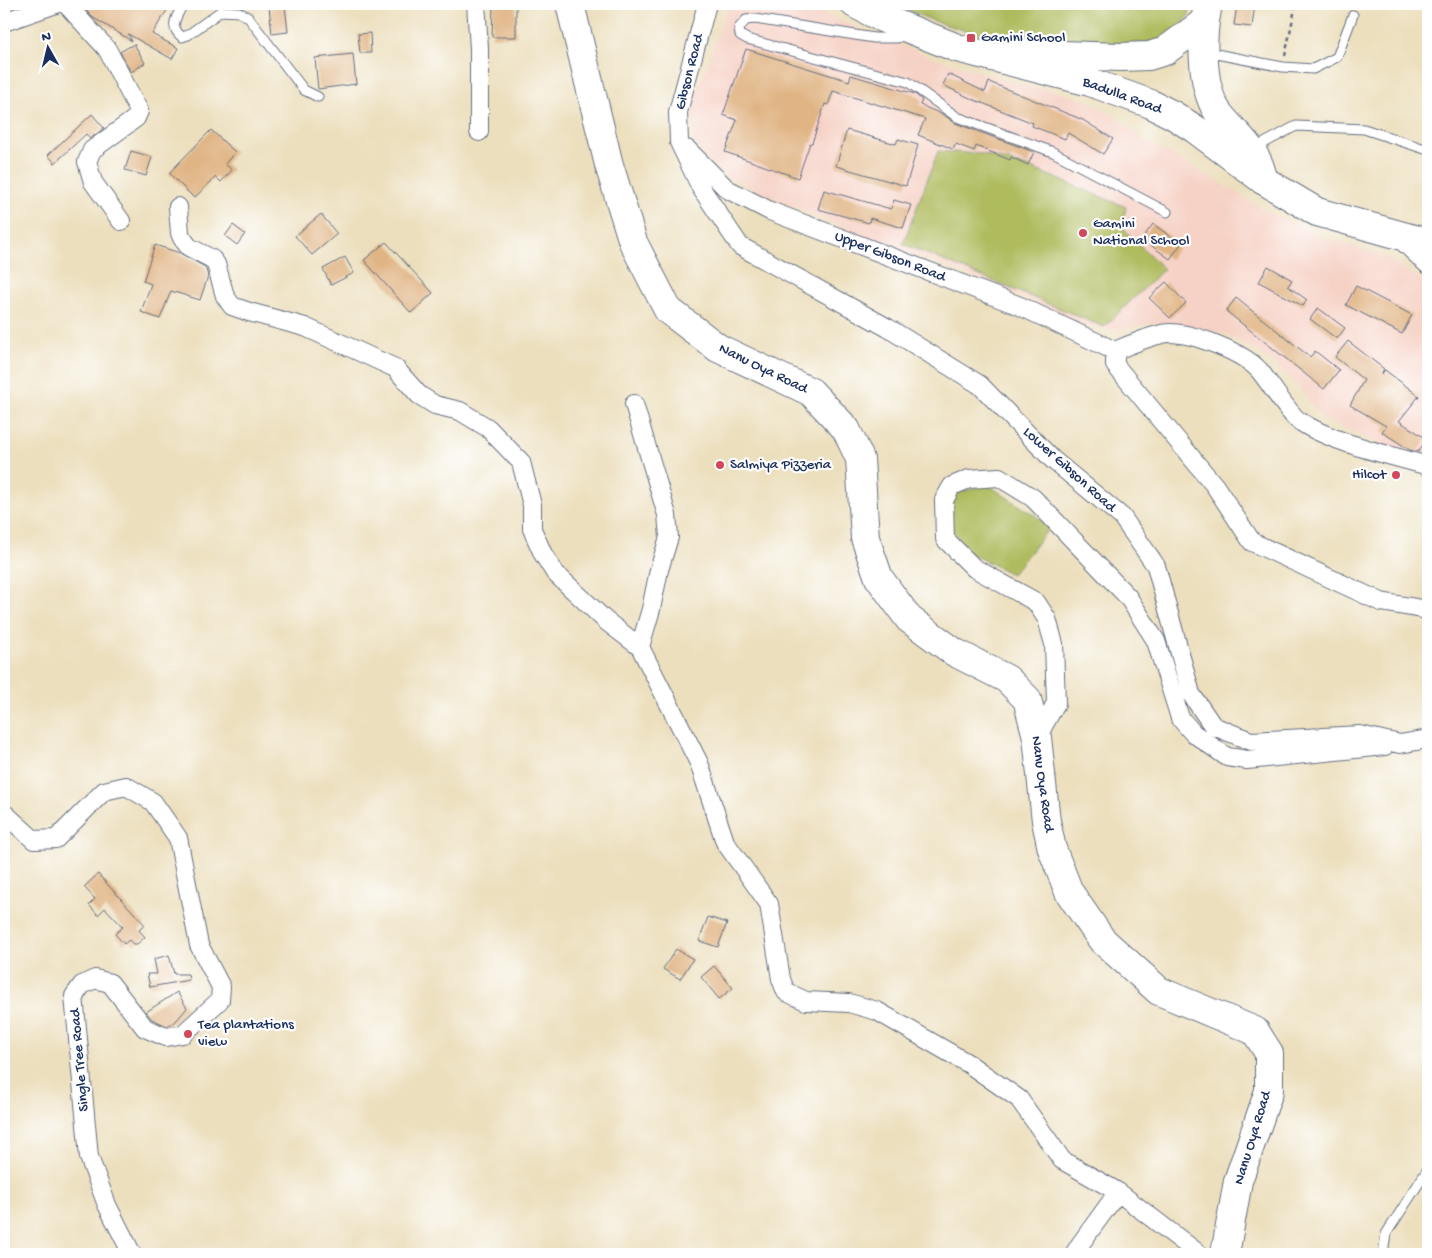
<svg xmlns="http://www.w3.org/2000/svg" width="1432" height="1258" font-family="'Gochi Hand',sans-serif">
	<style>
		.built { fill: #f6d1c5 }
		.green { fill: #afbb5d; stroke: #65755e }
		.building { fill: #e0b483 }
		.lines { fill: none; stroke-linecap: round; stroke-linejoin: round }
		.service-casing { stroke: #646d7f; stroke-width: 11 }
		.minor-casing { stroke: #646d7f; stroke-width: 20 }
		.primary-casing { stroke: #646d7f; stroke-width: 30 }
		.trunk-casing { stroke: #646d7f; stroke-width: 30 }
		.path { stroke: #646d7f; stroke-width: 2.5; stroke-dasharray: 4 4; stroke-linecap: butt }
		.service { stroke: #fff; stroke-width: 9 }
		.minor { stroke: #fff; stroke-width: 18 }
		.primary { stroke: #fff; stroke-width: 28 }
		.trunk { stroke: #fff; stroke-width: 28 }
		.poi-dot { fill: #d1495b; stroke: #fff; stroke-width: 2 }
		.labels { text-anchor: middle; dominant-baseline: central; stroke-width: 4.5; stroke-linejoin: round; paint-order: stroke }
		.poi-label { font-size: 15px; fill: #1b2f5e; stroke: #fff; text-anchor: start }
		.street-label { font-size: 15px; fill: #1b2f5e; stroke: #fff }
	</style>
	<rect width="100%" height="100%" fill="#fff"/>
	<filter id="ink" filterUnits="userSpaceOnUse"><feTurbulence type="fractalNoise" baseFrequency=".02" numOctaves="2"/><feDisplacementMap in="SourceGraphic" scale="10" xChannelSelector="R" yChannelSelector="G"/><feConvolveMatrix kernelMatrix="1 2 1 2 8 2 1 2 1" color-interpolation-filters="sRGB"/></filter>
	<filter id="wash" filterUnits="userSpaceOnUse"><feTurbulence type="fractalNoise" baseFrequency=".0096" numOctaves="4" result="noise"/><feDisplacementMap in="SourceGraphic" scale="20" xChannelSelector="R" yChannelSelector="G"/><feGaussianBlur stdDeviation="1.12" result="paint"/><feColorMatrix in="noise" values="0 0 0 0 0 0 0 0 0 0 0 0 0 0 0 0 0 1.4 0 .05"/><feComposite in="paint" operator="in"/></filter>
	<g filter="url(#wash)">
		<rect width="100%" height="100%" fill="#ecdfbd"/>
		<path class="built" d="M728 4H799L931 57 1011 82 1057 92 1090 102 1112 115 1147 142 1216 180 1262 209 1319 236 1375 253 1395 263 1428 284V466L1326 420 1317 413 1300 389 1274 363 1257 351 1226 335 1196 327 1169 323 1149 324 1117 330 1092 327 968 275 865 237 765 195 724 174 703 156 695 145 692 116 696 93 706 69Z"/>
		<path class="green" d="M896 4H1192L1187 19 1162 43C1071 45 979 48 896 4Z
			M938 151 983 154 1031 168 1126 207 1122 227 1164 269 1104 327 903 244Z
			M988 485 1051 526 1012 574 969 553 950 528 954 494Z"/>
		<g id="blocks">
			<path class="building" d="M80 4H171L152 34 178 48 172 59 128 34 132 41 92 17Z
				M493 4H516V37H492Z
				M1237 4H1255L1252 27 1234 25Z
				M285 5 288 32 272 34 269 7Z
				M370 33 371 53H360L358 34Z
				M134 44 145 63 131 72 120 52Z
				M746 49 849 81 851 75 915 94 922 100 920 105 944 115 955 123 1034 152 1028 165 1011 157 1010 160 976 146 974 151 956 144 953 149 918 135 925 119 833 91 828 105 825 104 812 143H810L798 178 725 152 737 120 723 115Z
				M353 54 356 84 318 89 315 58Z
				M948 74 985 92 989 82 1083 120 1113 139 1103 154 1068 133 1065 139 1032 126 1033 123 972 99 943 85Z
				M92 114 104 128 90 139 86 134 55 163 48 155Z
				M211 130 235 152 225 164 232 170 221 182 216 177 194 198 169 173Z
				M847 130 896 144 898 139 918 145 906 186 836 166Z
				M131 151 152 157 146 176 125 170Z
				M824 190 891 209 894 200 911 205 903 228 870 218 869 223 818 209Z
				M321 214 337 234 312 255 295 236Z
				M1153 224 1181 244 1170 259 1142 239Z
				M233 225 245 234 237 245 225 236Z
				M386 242 433 293 411 313 364 260Z
				M155 245 180 253 205 267 208 276 200 300 171 291 160 319 141 312 151 284 143 281Z
				M345 257 354 273 331 285 323 269Z
				M1268 266 1292 280 1288 286 1307 300 1303 306 1259 282Z
				M1166 282 1186 303 1170 318 1149 298Z
				M1356 286 1412 315 1402 334 1346 305Z
				M1236 298 1310 357 1315 351 1339 370 1324 389 1226 311Z
				M1318 308 1345 328 1337 339 1310 319Z
				M1348 341 1384 369 1381 374 1385 370 1419 396 1399 421 1427 439 1418 452 1410 450 1382 432 1386 426 1350 405 1364 380 1335 357Z
				M98 874 145 925 139 930 145 937 137 944H133L129 940 124 944 115 934 123 927 105 908 98 915 89 905 95 899 84 887Z
				M708 917 727 923 718 947 699 941Z
				M676 949 693 959 680 979 663 969Z
				M169 955 174 974H188L189 980 150 987 147 974H157L154 959Z
				M714 966 733 988 719 999 701 977Z
				M177 992 187 1008 176 1021 167 1026 152 1019 146 1012Z"/>
		</g>
	</g>
	<g filter="url(#ink)">
		<use href="#blocks" fill-opacity="0" stroke="#646d7f" stroke-width="1"/>
		<g class="lines">
			<defs>
				<path id="service" d="M183 4C177 17 168 26 182 37L188 35 221 11 239 12 248 17 304 90 318 97
					M905 35 897 38H874L755 19 746 20 739 28 740 35 747 39 908 82 957 117 1053 152 1167 212
					M1206 52 1283 67 1313 69 1337 57 1353 15
					M1253 149 1296 126 1364 129 1428 150
					M1383 1254 1386 1234 1428 1169"/>
				<path id="minor" d="M66 4 107 49 139 111 136 118 92 150 87 162 93 182 121 221
					M476 4 479 48V132
					M707 4 678 112 679 142 701 188 740 246 888 328 980 385 1053 460 1122 517 1156 566 1191 694 1213 726 1251 741 1360 735 1400 744 1428 739
					M4 22 56 4
					M687 149 727 189 770 211 1020 306 1115 351
					M178 207 180 233 182 238 189 247 212 259 216 264 225 296 232 306 249 312 305 327 395 368 419 395 435 405 460 411 488 428 521 462 532 505V529L543 554 555 573 606 621 640 647
					M1398 237 1428 265
					M1115 351V365L1215 486 1252 542 1381 602 1428 610
					M1115 351C1126 346 1158 333 1169 333 1194 333 1242 352 1259 370 1270 383 1288 413 1299 421 1335 444 1387 454 1428 466
					M634 404 667 515 669 537 659 570 651 609 640 647 699 763 725 842 769 904 781 979 786 992 806 1001 849 1003 877 1011 969 1064 1019 1099 1062 1160 1118 1192 1199 1254
					M1037 737 1056 703 1054 644 1047 619 1036 602 974 568 945 539 944 500 952 486 969 479 999 477 1033 498 1128 597 1156 641 1180 718 1193 733 1227 757 1247 760 1385 746
					M4 813 34 840 56 839 104 791 126 786 153 802 178 838 199 945 221 987 220 1000 183 1034 166 1037 145 1028 110 983 95 979 82 985 74 996 89 1157 107 1205 132 1254
					M1074 1254 1081 1243 1118 1192"/>
				<path id="primary" d="M1207 10C1201 39 1201 91 1220 115 1237 136 1260 152 1263 180
					M999 56 1033 54 1121 57 1149 56 1165 51 1204 22"/>
				<path id="trunk" d="M570 4 609 165 633 242 668 310 718 348 811 392 846 429 860 459 865 538 879 578 909 619 954 652 1007 679 1027 699 1037 737 1046 821 1052 849 1069 892 1102 940 1159 991 1255 1031 1269 1053V1091L1238 1181 1225 1254
					M855 4 882 18 957 48 1090 82 1151 104 1173 115 1195 129 1263 180 1317 212 1428 243"/>
			</defs>
			<use href="#service" class="service-casing"/>
			<use href="#minor" class="minor-casing"/>
			<use href="#primary" class="primary-casing"/>
			<use href="#trunk" class="trunk-casing"/>
			<path class="path" d="M1285 56 1296 4"/>
			<use href="#service" class="service"/>
			<use href="#minor" class="minor"/>
			<use href="#primary" class="primary"/>
			<use href="#trunk" class="trunk"/>
		</g>
	</g>
	<g class="poi-dot">
		<rect x="966" y="33" width="10" height="10" rx="2.5"/>
		<circle cx="1083" cy="233" r="5"/>
		<circle cx="720" cy="465" r="5"/>
		<circle cx="1396" cy="475" r="5"/>
		<circle cx="188" cy="1034" r="5"/>
	</g>
	<g class="labels">
		<g class="poi-label">
			<text x="981" y="38">Gamini School</text>
			<text x="1093" y="224">Gamini<tspan x="1093" dy="17">National School</tspan></text>
			<text x="730" y="465">Salmiya Pizzeria</text>
			<text x="1386" y="475" text-anchor="end">Hilcot</text>
			<text x="198" y="1025">Tea plantations<tspan x="198" dy="17">view</tspan></text>
		</g>
		<g class="street-label">
			<text transform="translate(690 72) rotate(-76)">Gibson Road</text>
			<text transform="translate(1122 96) rotate(20)">Badulla Road</text>
			<text transform="translate(890 257) rotate(21)">Upper Gibson Road</text>
			<text transform="translate(763 369) rotate(26)">Nanu Oya Road</text>
			<text transform="translate(1069 470) rotate(42)">Lower Gibson Road</text>
			<text transform="translate(1042 784) rotate(82)">Nanu Oya Road</text>
			<text transform="translate(80 1060) rotate(-95)">Single Tree Road</text>
			<text transform="translate(1253 1138) rotate(-73)">Nanu Oya Road</text>
		</g>
	</g>
	<rect width="1432" height="1258" fill="none" stroke="#fff" stroke-width="20"/>
	<g transform="translate(48 48) rotate(352)" stroke="#ffffff" stroke-width="4" paint-order="stroke">
	<path d="M0-4L9 19L0 12L-9 19Z" fill="#1b2f5e"/>
	<text y="-8" font-size="14" font-weight="bold" text-anchor="middle" fill="#1b2f5e">N</text>
	</g>
</svg>
